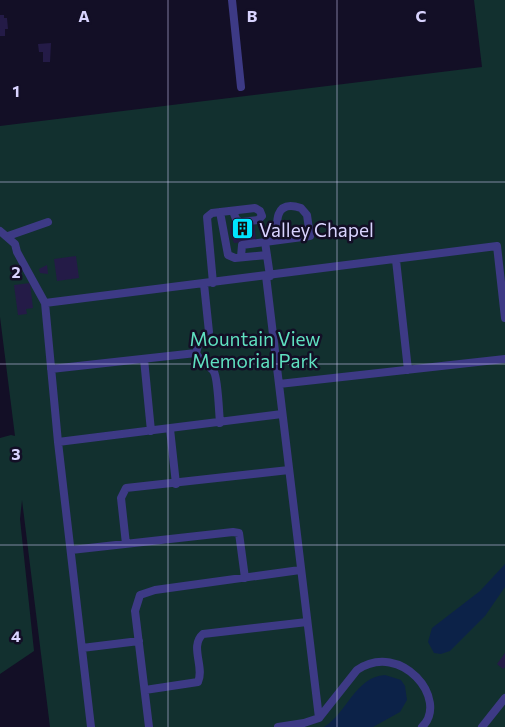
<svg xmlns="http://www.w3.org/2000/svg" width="505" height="727" font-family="Commissioner,sans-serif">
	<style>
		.green { fill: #12302f }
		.water { fill: #0c2248 }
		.building { fill: #241b47 }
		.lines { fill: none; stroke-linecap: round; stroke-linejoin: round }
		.minor { stroke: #3d3a85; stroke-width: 8 }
		.grid { fill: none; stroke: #d9d4ff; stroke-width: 1; stroke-opacity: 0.55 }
		.labels { text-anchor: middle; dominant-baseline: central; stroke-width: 5; stroke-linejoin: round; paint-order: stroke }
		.poi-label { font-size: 19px; fill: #d9d4ff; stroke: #130f26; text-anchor: start }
		.park-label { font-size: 19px; fill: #5fe0c0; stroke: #130f26 }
		.grid-label { font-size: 16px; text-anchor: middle; font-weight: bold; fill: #d9d4ff; stroke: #130f26; stroke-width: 5; stroke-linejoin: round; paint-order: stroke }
	</style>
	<rect width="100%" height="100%" fill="#130f26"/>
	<path class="green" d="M474 0H505V727H50L22 500 20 519 34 651 0 674V438L11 435 15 436 0 317V126L482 67Z"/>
	<path class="water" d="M505 564V587L485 616 450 651 441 654 434 653 428 642 432 628 480 591Z
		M385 675 401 680 405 686 407 700 400 712 373 727H324C347 713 355 677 385 675Z"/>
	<path class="building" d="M0 15H4V18H7L8 29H5V36H0Z
		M51 43 50 62H43V52H39L38 44Z
		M254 220 256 241 234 243 230 233 231 223 242 225Z
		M76 256 79 278 57 281 54 259Z
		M47 265 48 274 40 273 39 269Z
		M30 283 33 308 26 309 27 314 18 315 14 285Z
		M505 653V667L503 669 497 664Z"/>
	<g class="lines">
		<path class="minor" d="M232 0 241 87
			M220 212 228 255 235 258 267 255
			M0 231 15 244 17 252 45 303
			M8 236 48 222
			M265 242 270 276
			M241 257 242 245 310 236 307 215 301 208C274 199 276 223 278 240
			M396 260 408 370
			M266 276 319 718
			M213 283 207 217 212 213 255 208 260 211 262 216 258 220 240 222 236 219 233 211
			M196 353C201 364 211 366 214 372 218 379 219 413 220 423
			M144 359 151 431
			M51 369 196 353 199 342 209 332 204 284
			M279 384 505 359
			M170 429 176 484
			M58 442 282 414
			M126 544 121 498 126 488 289 470
			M71 550 233 532 239 533 245 578
			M82 648 139 641
			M145 690 198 682C205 667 189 646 203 634L307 622
			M91 727 58 442 45 303 497 246 505 318
			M149 727 135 611 140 595 155 590 300 570
			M278 727 304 723 319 718 357 670C401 640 450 700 422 727
			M482 727 505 698"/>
	</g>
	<path class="grid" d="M168 0V727M337 0V727M0 182H505M0 364H505M0 545H505"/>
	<defs>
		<symbol id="building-square" viewBox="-11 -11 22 22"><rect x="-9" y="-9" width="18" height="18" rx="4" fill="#00e5ff" stroke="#130f26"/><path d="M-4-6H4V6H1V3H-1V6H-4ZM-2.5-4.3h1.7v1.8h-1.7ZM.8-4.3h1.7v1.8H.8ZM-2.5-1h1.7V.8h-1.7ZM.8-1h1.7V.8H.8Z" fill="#111"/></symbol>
	</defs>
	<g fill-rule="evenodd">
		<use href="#building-square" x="230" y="216" width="25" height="25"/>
	</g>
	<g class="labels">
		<g class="poi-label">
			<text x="259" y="229">Valley Chapel</text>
		</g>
		<g class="park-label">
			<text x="255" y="338">Mountain View<tspan x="255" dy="22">Memorial Park</tspan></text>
		</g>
	</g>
	<g class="grid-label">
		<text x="84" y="22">A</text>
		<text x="252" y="22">B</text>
		<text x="421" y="22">C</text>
		<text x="16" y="97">1</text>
		<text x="16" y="278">2</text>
		<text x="16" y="460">3</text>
		<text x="16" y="642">4</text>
	</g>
</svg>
